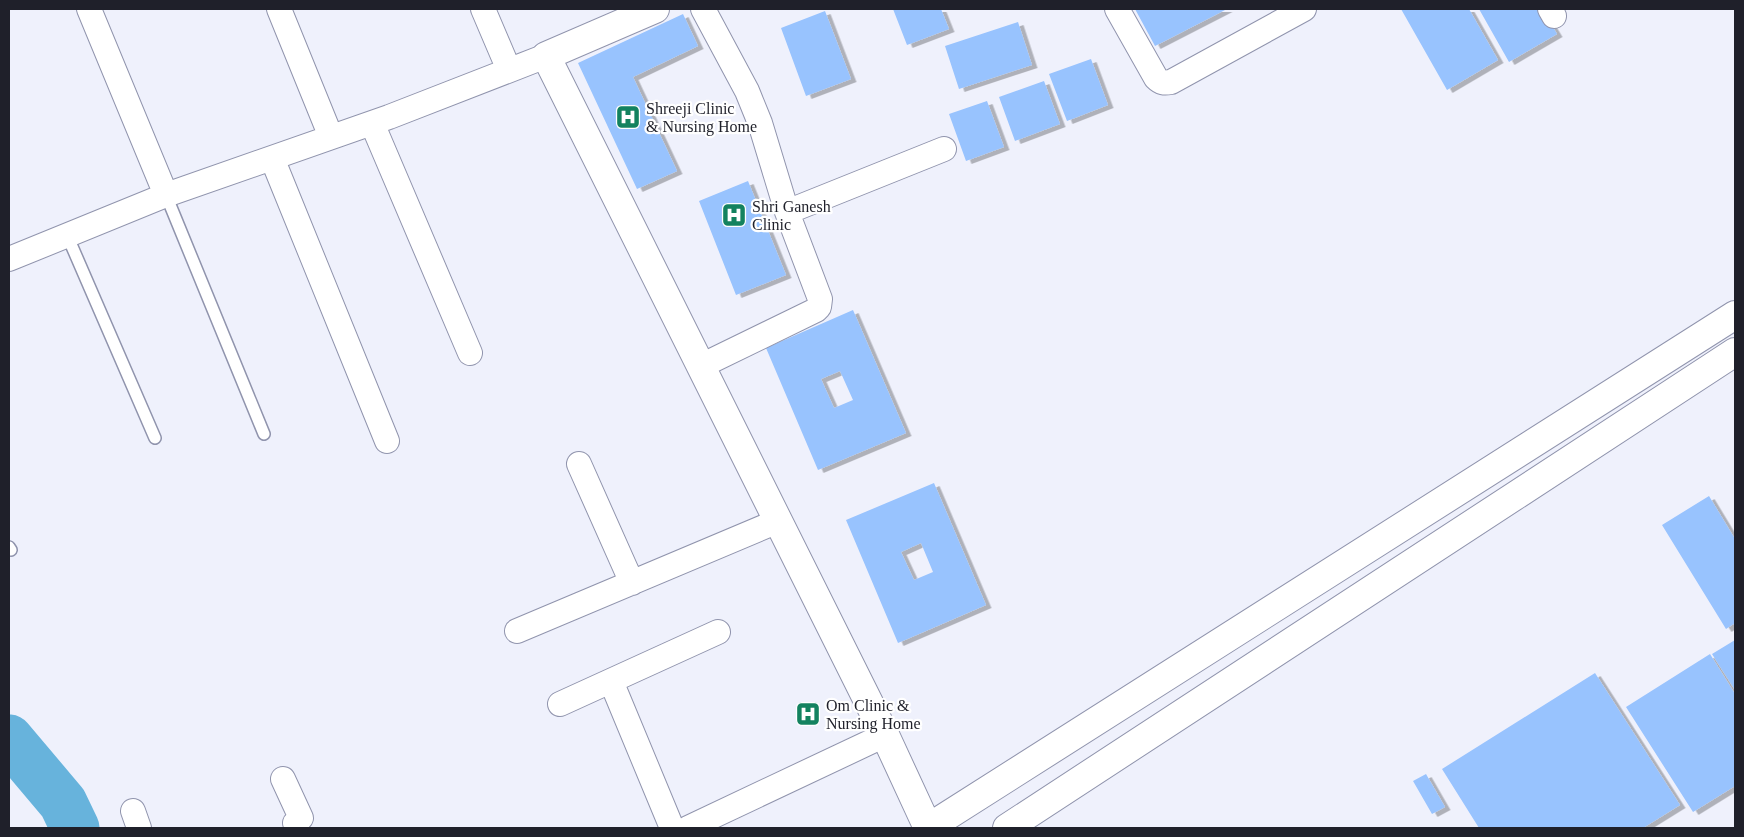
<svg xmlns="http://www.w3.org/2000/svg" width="1744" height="837" font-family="Georgia,serif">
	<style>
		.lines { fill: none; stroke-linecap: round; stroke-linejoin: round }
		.river { stroke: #67b3dc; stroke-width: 49 }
		.building { fill: #98c3fe; fill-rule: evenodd; filter: url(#shadow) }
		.lane-casing { stroke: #9094ad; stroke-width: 14 }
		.street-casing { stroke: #9094ad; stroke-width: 26 }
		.secondary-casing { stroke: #9094ad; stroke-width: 30 }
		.lane { stroke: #fff; stroke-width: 11 }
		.street { stroke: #fff; stroke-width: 24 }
		.secondary { stroke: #fff; stroke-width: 28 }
		.labels { text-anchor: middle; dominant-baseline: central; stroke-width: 4.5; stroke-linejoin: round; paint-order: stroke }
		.poi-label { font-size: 16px; fill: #1f202a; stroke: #fff; text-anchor: start }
	</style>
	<defs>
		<filter id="shadow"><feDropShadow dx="5.5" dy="3" stdDeviation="0" flood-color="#0004"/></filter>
	</defs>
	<rect width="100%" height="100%" fill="#eff1fc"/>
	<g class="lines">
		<path class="river" d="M9 739 63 803 75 828"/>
	</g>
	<path class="building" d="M893 9H941L949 29 907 45Z
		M1135 9H1227L1155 46Z
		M1401 9H1469L1498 60 1447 90Z
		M1479 9H1542L1557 34 1509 62Z
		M825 11 851 79 806 96 781 28Z
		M683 14 698 46 633 77 677 171 637 189 578 63Z
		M1018 22 1032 65 959 89 945 46Z
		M1091 59 1108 105 1067 121 1049 74Z
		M1044 81 1060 124 1015 141 999 97Z
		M987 101 1004 147 966 161 949 114Z
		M748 181 786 275 736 295 699 201Z
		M853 310 906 433 818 470 766 348ZM840 371 853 400 834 408 821 379Z
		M934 483 986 605 898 643 846 520ZM921 543 933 572 914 580 901 552Z
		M1709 496 1735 539V623L1726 629 1662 525Z
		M1735 640V690L1712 654Z
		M1710 654 1735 694V786L1693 812 1626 707Z
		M1595 673 1680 805 1643 828H1479L1442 769Z
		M1426 774 1445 807 1432 814 1413 781Z"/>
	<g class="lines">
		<defs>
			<path id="lane" d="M166 195 264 434
				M67 235 155 438
				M9 547 11 550"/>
			<path id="street" d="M89 9 166 195
				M279 9 331 137
				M483 9 509 70
				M1117 9 1156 78C1161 83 1164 83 1171 82L1304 9
				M1550 9 1554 16
				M372 123 470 353
				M272 158 387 441
				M787 212 944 149
				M9 259 166 195 389 117 546 56
				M701 366 816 310 819 307 820 299 787 212 760 123 747 91 703 9
				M579 464 632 583
				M517 631 778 521
				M611 681 672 828
				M560 704 718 632
				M283 779 301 818 295 823 297 828
				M133 811 139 828
				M688 828 885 735"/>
			<path id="secondary" d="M655 9 546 56 885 735 928 828
				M928 828 1735 315
				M1007 828 1735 352"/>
		</defs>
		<use href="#lane" class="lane-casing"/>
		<use href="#street" class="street-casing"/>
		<use href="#secondary" class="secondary-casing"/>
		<use href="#lane" class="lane"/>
		<use href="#street" class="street"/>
		<use href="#secondary" class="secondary"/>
	</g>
	<defs>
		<symbol id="hospital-square" viewBox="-11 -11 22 22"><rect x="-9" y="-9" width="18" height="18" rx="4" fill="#13825f" stroke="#fff"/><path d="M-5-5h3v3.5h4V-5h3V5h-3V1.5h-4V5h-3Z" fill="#fff"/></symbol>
	</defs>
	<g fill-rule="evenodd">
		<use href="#hospital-square" x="614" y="103" width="28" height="28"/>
		<use href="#hospital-square" x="720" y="201" width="28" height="28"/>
		<use href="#hospital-square" x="794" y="700" width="28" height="28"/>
	</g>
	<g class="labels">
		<g class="poi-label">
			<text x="646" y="108">Shreeji Clinic<tspan x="646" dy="18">&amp; Nursing Home</tspan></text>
			<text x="752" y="206">Shri Ganesh<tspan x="752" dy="18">Clinic</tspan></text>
			<text x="826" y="705">Om Clinic &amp;<tspan x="826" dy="18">Nursing Home</tspan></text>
		</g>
	</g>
	<rect width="1744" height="837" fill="none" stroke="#1f202a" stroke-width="20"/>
</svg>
